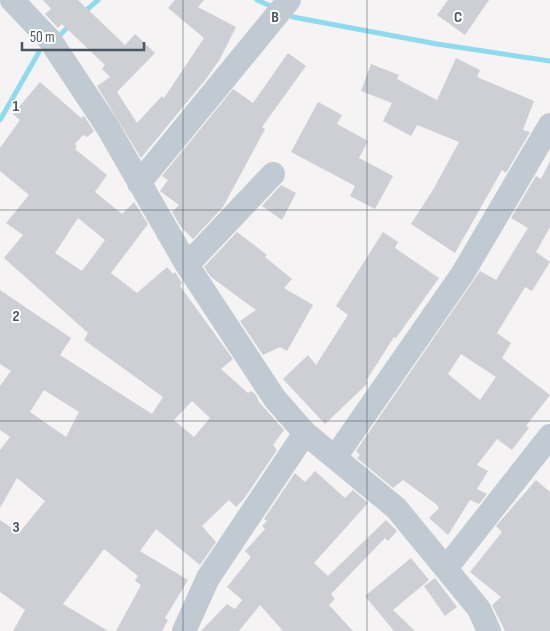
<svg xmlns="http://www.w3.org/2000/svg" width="550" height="631" font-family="'Sofia Sans Condensed',sans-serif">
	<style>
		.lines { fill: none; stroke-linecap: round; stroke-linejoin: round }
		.stream { stroke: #90daee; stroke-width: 5 }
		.building { fill: #cdcfd5; fill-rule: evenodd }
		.minor { stroke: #c1cad2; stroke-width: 24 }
		.grid { fill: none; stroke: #4a5661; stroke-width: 1; stroke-opacity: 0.55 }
		.grid-label { font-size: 16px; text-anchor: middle; font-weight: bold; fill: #4a5661; stroke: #fff; stroke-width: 4; stroke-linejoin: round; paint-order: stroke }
	</style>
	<rect width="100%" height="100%" fill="#f5f3f3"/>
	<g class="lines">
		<path class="stream" d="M257 0 275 8
			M83 13 98 0
			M285 13 293 17 437 44 550 61
			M59 36 71 24
			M0 120 39 52"/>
	</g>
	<path class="building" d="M43 0H78L125 45 135 34 155 53 117 92 137 123 162 96 164 98 204 38 168 8 175 0H204L198 7 236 27 220 59 206 79 141 158 97 86 110 77 102 69 105 65 62 24 58 28 45 14 51 9Z
		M448 0H489L465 35 437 15Z
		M288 53 306 66 262 127 265 129 223 207 193 239 181 227 172 212 179 205 160 191 168 180 162 176 233 89 253 103Z
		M456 58 480 70 477 77 534 101 523 130 530 132 506 173 502 170 455 253 411 224 434 188 459 142 417 125 411 136 383 121 392 103 361 91 371 64 399 75 397 79 437 100Z
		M40 82 81 118 84 116 94 131 87 137 83 135 75 144 77 146 75 149 107 175 95 192 122 214 134 202 148 224 111 273 137 293 167 267 173 274 175 272 182 283 180 286 233 359 221 369 248 393 251 391 256 395 259 402 284 430 273 445 277 450 243 500 236 507 229 500 202 526 216 542 200 565 156 529 140 551 188 580 165 618 168 620 162 631H116L141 585 135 581 138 576 104 549 63 604 108 631H13L25 610 0 592V520L19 533 45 501 17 478 0 508V450L10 437 0 430V386L11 371 0 364V290L71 338 60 355 152 414 163 397 84 340 88 333 4 258 23 235 6 223 29 195 0 171V148L20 120 13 114ZM78 218 105 240 82 271 55 253ZM44 390 79 412 66 437 30 412ZM192 401 210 418 194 437 174 420Z
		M318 102 342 115 337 124 368 141 359 158 393 176 375 209 350 196 355 186 291 152Z
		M550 161V227L536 252 550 262 532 291 525 287 497 333 511 343 502 358 550 395 526 426 529 428 512 450 497 439 477 465 488 471 477 489 487 494 479 504 470 500 448 535 429 518 439 508 436 504 403 480 393 488 357 458 360 455 356 451 480 271 496 280 528 228 511 218 536 176 541 179ZM461 354 496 377 480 400 448 374Z
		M281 185 296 193 282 220 262 206Z
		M237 232 267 255 265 257 292 279 284 288 313 305 287 351 280 347 263 355 240 321 256 310 211 277 204 267Z
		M383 232 398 242 395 248 439 278 396 338 394 337 366 381 368 383 325 424 283 379 308 355 316 365 348 315 336 306Z
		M315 471 345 498 353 490 368 503 314 563 328 576 386 520 397 531 388 541 385 538 331 594 335 599 329 605 353 631H283L260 605 239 631H201L227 604 235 609 242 600 227 587 251 557 245 551 265 529 262 526 267 521 264 519 295 473 305 482Z
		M536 480 550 492V631H505L492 605 501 597 470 572 502 532 496 526Z
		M411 558 429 580 393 610 415 631H394L365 596Z
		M435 578 457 607 445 616 424 586Z"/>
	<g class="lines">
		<path class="minor" d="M12 0 50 40 107 126 187 265 275 399 305 433 396 508 479 609 489 631
			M139 183 289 0
			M187 265 273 174
			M336 456 463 273 550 125
			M447 567 550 436
			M184 631 208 578 305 433"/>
	</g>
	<path class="grid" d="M183 0V631M367 0V631M0 210H550M0 421H550"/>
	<g class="grid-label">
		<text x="275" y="22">B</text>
		<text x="458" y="22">C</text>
		<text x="16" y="111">1</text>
		<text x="16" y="321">2</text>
		<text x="16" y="532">3</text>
	</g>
	<path d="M22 42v8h122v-8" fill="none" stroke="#4a5661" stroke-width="2.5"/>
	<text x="30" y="42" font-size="15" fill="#4a5661" stroke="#ffffff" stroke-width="4" paint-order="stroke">50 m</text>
</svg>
